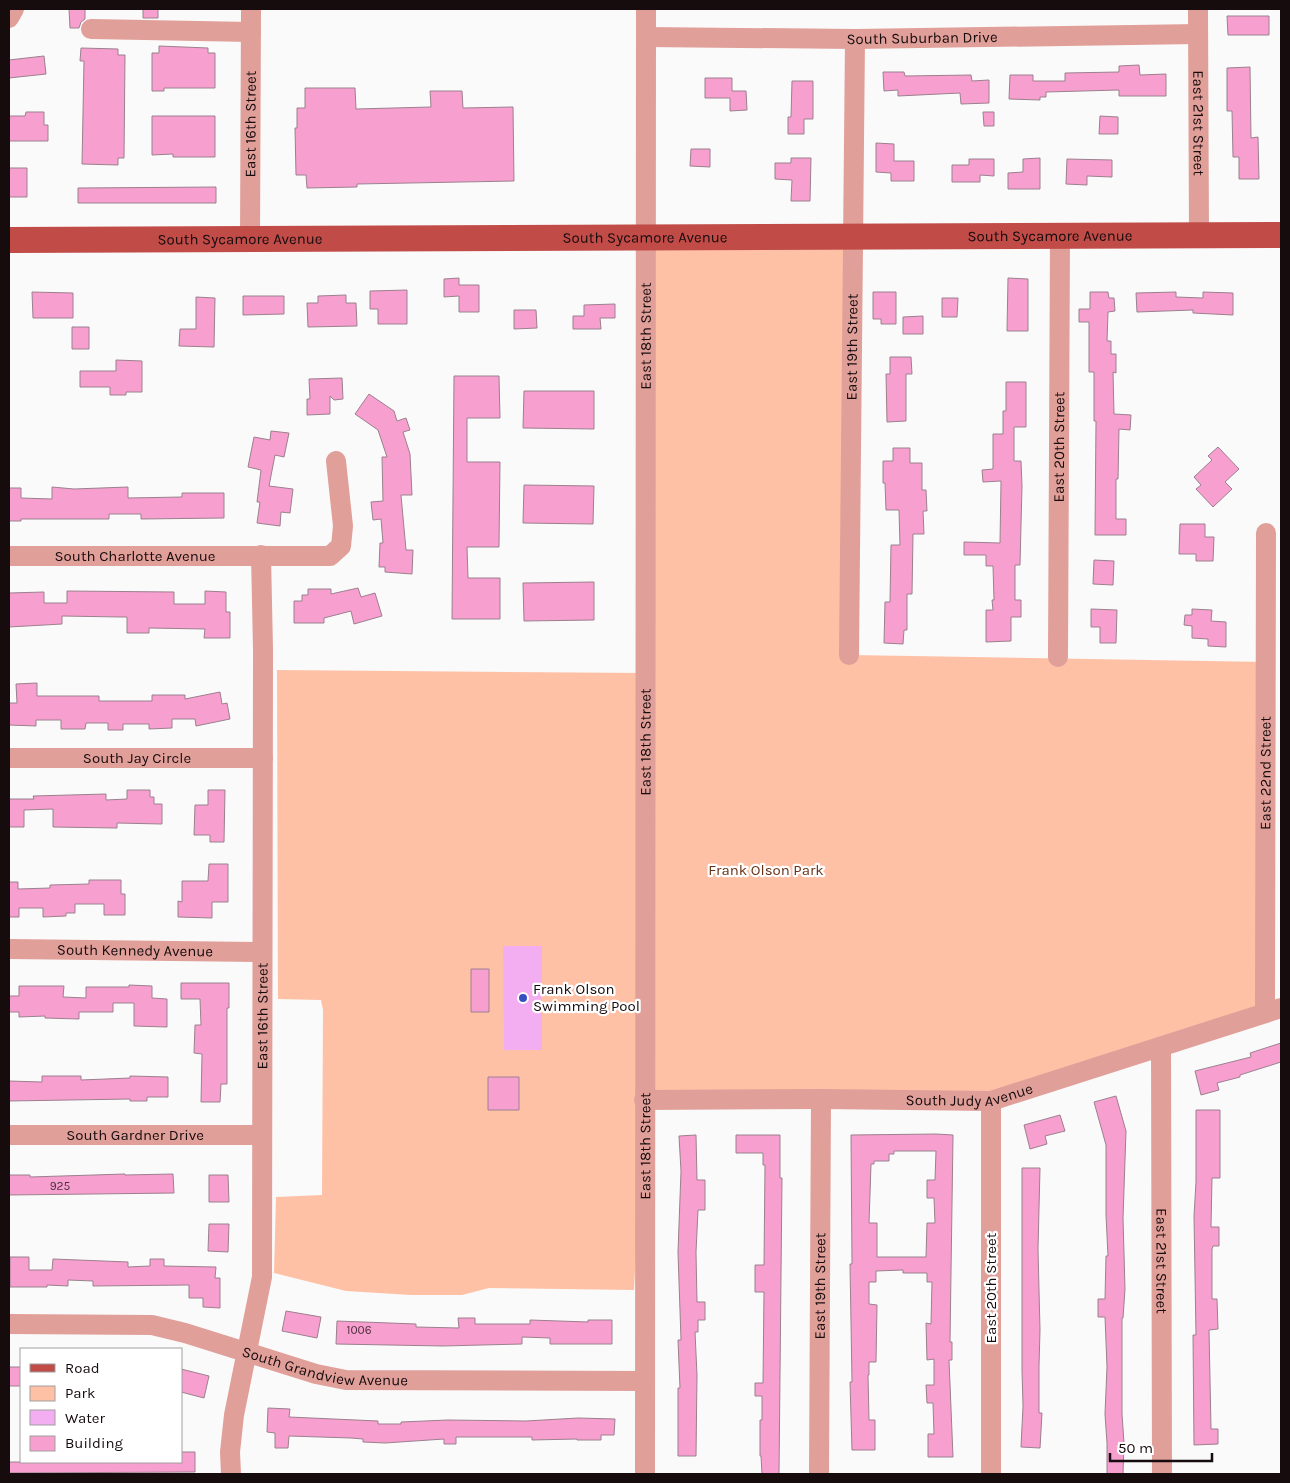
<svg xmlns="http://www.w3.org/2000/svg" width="1290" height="1483" font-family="Karla,sans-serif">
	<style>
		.green { fill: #ffc1a6 }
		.water { fill: #f3aef2 }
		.building { fill: #f79fcf; stroke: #9c808e; fill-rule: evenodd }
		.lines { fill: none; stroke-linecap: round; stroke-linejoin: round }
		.minor { stroke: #e19f99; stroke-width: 20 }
		.major { stroke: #c04b47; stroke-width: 26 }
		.poi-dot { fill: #364fc1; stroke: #fff; stroke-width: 2 }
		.labels { text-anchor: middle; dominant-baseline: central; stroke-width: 4.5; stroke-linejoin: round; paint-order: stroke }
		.number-label { font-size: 12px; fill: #4e303e }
		.street-label { font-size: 15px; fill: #160b0d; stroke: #fff }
		.park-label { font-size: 15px; fill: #683015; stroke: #fff }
		.poi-label { font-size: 15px; fill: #160b0d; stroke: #fff; text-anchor: start }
	</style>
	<rect width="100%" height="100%" fill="#fafafa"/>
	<path class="green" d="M646 237H852L850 655 1266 662 1265 1013 991 1101 644 1100 634 1290 489 1288 462 1295H411L346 1291 274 1273 276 1197 322 1195 323 1010 321 1000 278 999 277 670 645 673Z"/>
	<path class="water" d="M503 946H542V1050H504Z"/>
	<path class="building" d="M69 9H85V19L81 22 79 28H70Z
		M143 9H158V18H143Z
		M1227 16H1269V35H1228Z
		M159 46 208 48V53H215V88H164V91H152V53H159Z
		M81 48 118 49V55H125L124 158H118V165L82 164 84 61H80Z
		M44 56 46 74 9 78V60Z
		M1139 65 1140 75 1166 74V96H1119V90L1046 92V97H1040V100L1009 99 1010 75H1033V81H1065V73L1119 72V66Z
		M1250 67 1251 138 1258 137 1259 179H1239V157H1233L1232 111H1227V68Z
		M883 72H904L905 76 971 75 972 81 989 80V103L961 104 960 93 898 96V90L884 91Z
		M705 78H732V91H746L747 110 730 111V98H705Z
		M792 81H813V119H804V134H788V117H791Z
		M305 88H355L356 109 431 107 430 91H462L463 108 513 107 514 181 357 184V187L307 188 306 175H296L295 128H297V108H305Z
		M26 112H44V125H48V141H9V116H25Z
		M983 112H994V126H984Z
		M152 116H215V157H173V154L152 155Z
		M1100 116 1118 117V134H1099Z
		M876 143 894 144V161H914V181H891V173L876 172Z
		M691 149H710V167L690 166Z
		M791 158H811L810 201H791L792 180 775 179V163H791Z
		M1040 158V189H1008V173L1023 172V159Z
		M969 159H994V176L980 175V182H952V165H969Z
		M1067 159 1112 160V177L1087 176V185L1066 184Z
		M9 168H27V197H9Z
		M216 187V203H78V188Z
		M459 278V285H479V312H459V296L444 297V279Z
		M1008 278 1028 279V331H1007Z
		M407 290V324H378V309H370V291Z
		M32 292 73 293V318H33Z
		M873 292H896V324H881V319H873Z
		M1090 292H1108L1109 298H1114L1115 311 1108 312 1107 341H1111V354H1116V373L1113 372 1114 414 1131 415 1130 430 1119 429 1118 479H1116V519H1126V535H1095L1096 421H1094V372H1089V322H1079V309H1090Z
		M1176 292V297L1203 298V292L1233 293V315L1193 313V310L1137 312 1136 293Z
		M346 295V303H356L357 326 308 327 307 303H318V296Z
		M243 296H284V314L243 315Z
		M196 297 215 298 214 347 179 346 180 329H196Z
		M942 298H958L957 317H942Z
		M615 304V318H600L601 329H573V316H584V305Z
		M514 310H536L537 328 514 329Z
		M923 316V334H903V317Z
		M72 327H89V349H72Z
		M890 357H911L912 374H906V421L887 422 886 374H890Z
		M116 360 142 361V392H126V395H110V387H80V371H116Z
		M454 376H499L500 418H467V462H500L499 547H467L468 578H500V619H452Z
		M342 378 343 399 334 400 330 396V414L307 415V399H310L309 379Z
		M1006 382H1026V427H1014V461H1021L1022 486 1020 565H1015V600H1021V617H1011V641L986 642V610H993L992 600H994L993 566H986V555H964V542L1000 543 1001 481 983 482 982 470 993 469V434H1003V411H1006Z
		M524 391H594V429L523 428Z
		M369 394 394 411 397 421 406 418 410 430 403 432 410 454 412 495H401L406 550H413L412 574 385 572V567H379L380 543H383L381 519 373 520 371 502 383 501 382 457H387L378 430 355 414Z
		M271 431 289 433 284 457 275 455 269 486 293 489 290 513 281 512 280 526 257 523 260 502H257L261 470 248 467 254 437 270 440Z
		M1218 447 1239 469 1225 482 1232 489 1213 507 1196 489 1201 485 1194 477 1212 460 1208 456Z
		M893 448H910V463H922V490H926L927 511H923L924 534H913L912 594H907V630H904L903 644 884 643 885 602H890L891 545H900L899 510H886L885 483H883V461H893Z
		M524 485 594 486 593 524 523 523Z
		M52 487 74 489 128 487V498L182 497V493H224V518L141 519V514H109V519H21V521H9V488H21V498L52 499Z
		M1180 524H1205V537H1214L1213 561H1196V554H1179Z
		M1094 560 1114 561 1113 585 1093 584Z
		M594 582V620L524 621 523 583Z
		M358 588 361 597 375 593 382 616 354 624 351 611 324 618V623H294V601H302V595H308V589H331V594Z
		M67 591 174 592V604H205V591L226 592V612H230V638H204L205 629 149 628V633H127V617H121L62 616V624L9 627V593L44 592V603H67Z
		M1091 609 1117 610 1116 643H1100V627H1091Z
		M1192 609 1212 610 1211 621 1226 622V647L1208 646V639L1192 638V626L1184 625 1185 615H1192Z
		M37 683V696H99V701H152V695H185V699L220 692 222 704 227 703 230 719 196 726 195 719H172V728L149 729V724H123V730H108V723H86L85 729H61V720H36V726L9 725V703H17L16 684Z
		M127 790H150V797H154V804H162V824L117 823V828L53 827V809L24 810V827H9V799H34L33 796 106 794V800L127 799Z
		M208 790H225L224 842H210V835H194L195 805H208Z
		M209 864H228V902H212V918L178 917V901L182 902V881H208Z
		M89 880H121V894H125V915H104V904H75V913H66V916L43 917V908H19V917H9V882H18V889L50 888V885L89 884Z
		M471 969H489V1012H471Z
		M181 983H229V1008H227V1084H221L220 1102H201L202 1054 194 1053 195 1025H201L200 999H181Z
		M129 985 152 986V998L167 999V1027L134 1026V1003H113V1012H79V1019L45 1018V1016L19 1017V1012H9V996H19V986H64L63 997 86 998V987H129Z
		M1281 1043V1062L1240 1075V1077L1217 1083 1219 1090 1201 1095 1195 1071 1251 1057 1250 1053Z
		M42 1076H81V1080L130 1078V1076L168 1077V1097H147V1101H130V1099L9 1101V1081L42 1082Z
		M488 1077H519V1110H488Z
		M1116 1096 1126 1131 1123 1218 1125 1289 1123 1318H1122V1414L1124 1443 1123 1474H1107V1443L1105 1414 1107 1367 1105 1317H1098V1299H1105L1106 1256H1108L1106 1215V1145L1094 1102Z
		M1196 1110H1220V1178H1212L1211 1227H1219V1246H1213L1212 1249V1299H1217L1218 1329 1209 1330 1211 1429H1218V1444L1194 1445 1193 1335H1196L1194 1216 1196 1182Z
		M1060 1115 1065 1131 1045 1136 1047 1144 1030 1149 1024 1125Z
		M936 1134 953 1135 950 1342H952V1360H949L953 1457H928V1434H934L933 1403H927L926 1385H934V1359L927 1360 926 1323 931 1324 932 1282H927V1273H903V1270L876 1271V1282H869V1304L877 1305 876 1362H869V1375H868L869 1420H875V1450H852L850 1382H852L850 1264H852L851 1135ZM894 1151H936L935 1180H927V1198H934L935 1223H927L926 1257H877V1223H869L871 1164H874V1161H889V1154H894Z
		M696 1135 697 1180H705V1210H698L696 1252 697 1302H705V1320H698V1332H695L697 1375 696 1456H678V1388H680L678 1340H681L678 1252 681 1171 679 1136Z
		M736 1135H780V1178H782L779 1474H762L761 1456H760V1420H762V1396H755V1383H763L764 1292H755V1265H764L765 1165H763V1153H736Z
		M1022 1168H1040L1038 1249 1040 1330 1039 1366V1413H1042L1040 1448 1021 1447 1023 1406 1022 1371Z
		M125 1174V1175L173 1174 174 1193 9 1195V1175H30V1177Z
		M209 1175H228L229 1202H209Z
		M209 1224H229L228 1252 208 1251Z
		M10 1257H29V1270H52L53 1259 128 1262V1267L150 1266V1259H164V1266L216 1267 215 1278H220V1308L203 1307V1298H189V1285L93 1286V1281L68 1280V1286L47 1285V1287H10Z
		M286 1311 321 1317 317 1338 282 1331Z
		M458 1318H475V1324H530V1320L588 1322V1320H612V1344H550V1338L522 1337V1344L443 1346 336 1344 337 1321 416 1324V1327L459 1328Z
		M9 1367H21V1386H9Z
		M181 1369 209 1376 204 1398 181 1392Z
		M268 1408 290 1409 289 1417 378 1421V1424H401V1422L448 1420 526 1421 578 1418 615 1419 614 1435H601V1440H577V1439L532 1440V1437H456V1444H444V1439L385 1443 363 1442V1439L351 1438 289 1436 288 1448H275V1433L267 1432Z
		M181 1452H195V1472L9 1473V1462H181Z"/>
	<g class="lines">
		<g class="minor">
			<path id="s1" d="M1198 9 1199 236"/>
			<path d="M9 18 14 9"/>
			<path d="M91 29 251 32"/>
			<path id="s2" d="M646 37 855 39 1198 34"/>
			<path id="s3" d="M250 240 251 9"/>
			<path id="s4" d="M9 556H330L341 546 343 526 336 461"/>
			<path id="s5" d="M849 655 855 39"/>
			<path id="s6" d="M1058 657 1060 237"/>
			<path id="s7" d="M9 758H263"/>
			<path id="s8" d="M9 949 262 952"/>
			<path id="s9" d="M1265 1013 1266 533"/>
			<path id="s10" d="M1161 1047 1162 1474"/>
			<path id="s11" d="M644 1100 821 1099 991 1101 1281 1008"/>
			<path id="s12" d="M9 1135H261"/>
			<path id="s13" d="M9 1324 152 1325 185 1333 316 1374 346 1380 645 1381"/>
			<path id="s14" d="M231 1474 230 1452 234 1415 262 1277 263 650 261 555"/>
			<path id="s15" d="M645 1474 646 9"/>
			<path id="s16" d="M819 1474 821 1099"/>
			<path d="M991 1474V1101"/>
		</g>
		<path class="major" id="s17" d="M9 240 1281 235"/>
	</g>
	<circle class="poi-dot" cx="523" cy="998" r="5"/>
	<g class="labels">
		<g class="number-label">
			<text x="60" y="1186">925</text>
			<text x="359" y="1330">1006</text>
		</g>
		<g class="street-label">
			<text stroke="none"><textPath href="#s2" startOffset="276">South Suburban Drive</textPath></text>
			<text stroke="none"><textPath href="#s1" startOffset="114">East 21st Street</textPath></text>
			<text stroke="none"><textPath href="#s3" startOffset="116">East 16th Street</textPath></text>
			<text stroke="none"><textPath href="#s17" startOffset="636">South Sycamore Avenue</textPath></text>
			<text stroke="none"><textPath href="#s17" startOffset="1041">South Sycamore Avenue</textPath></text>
			<text stroke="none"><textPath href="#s17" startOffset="231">South Sycamore Avenue</textPath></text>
			<text stroke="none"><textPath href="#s15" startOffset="1138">East 18th Street</textPath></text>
			<text stroke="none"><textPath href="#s5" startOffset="308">East 19th Street</textPath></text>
			<text stroke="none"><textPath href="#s6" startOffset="210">East 20th Street</textPath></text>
			<text stroke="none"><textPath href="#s4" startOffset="126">South Charlotte Avenue</textPath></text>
			<text stroke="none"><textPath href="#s15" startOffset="732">East 18th Street</textPath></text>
			<text stroke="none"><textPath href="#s7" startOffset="128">South Jay Circle</textPath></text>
			<text stroke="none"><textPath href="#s9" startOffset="240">East 22nd Street</textPath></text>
			<text stroke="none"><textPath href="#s8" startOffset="126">South Kennedy Avenue</textPath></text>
			<text stroke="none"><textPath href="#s14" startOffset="461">East 16th Street</textPath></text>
			<text stroke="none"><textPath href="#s11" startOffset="326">South Judy Avenue</textPath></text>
			<text stroke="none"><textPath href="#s12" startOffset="126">South Gardner Drive</textPath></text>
			<text stroke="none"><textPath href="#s15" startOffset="328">East 18th Street</textPath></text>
			<text stroke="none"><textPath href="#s10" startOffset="214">East 21st Street</textPath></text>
			<text stroke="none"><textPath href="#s16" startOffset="188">East 19th Street</textPath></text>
			<text transform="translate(991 1288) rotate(-90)">East 20th Street</text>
			<text stroke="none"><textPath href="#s13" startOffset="322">South Grandview Avenue</textPath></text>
		</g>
		<g class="park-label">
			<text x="766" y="870">Frank Olson Park</text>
		</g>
		<g class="poi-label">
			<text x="533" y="989">Frank Olson<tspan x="533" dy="17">Swimming Pool</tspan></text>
		</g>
	</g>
	<rect width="1290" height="1483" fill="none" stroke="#160b0d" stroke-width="20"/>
	<rect x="20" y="1348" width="162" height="115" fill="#ffffff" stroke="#a29d9e"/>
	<rect x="30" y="1364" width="25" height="8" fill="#c04b47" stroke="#a29d9e"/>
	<text x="65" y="1373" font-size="15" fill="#160b0d">Road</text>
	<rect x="30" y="1386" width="25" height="15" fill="#ffc1a6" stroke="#a29d9e"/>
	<text x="65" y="1398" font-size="15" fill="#160b0d">Park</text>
	<rect x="30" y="1410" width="25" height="15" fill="#f3aef2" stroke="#a29d9e"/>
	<text x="65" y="1423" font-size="15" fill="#160b0d">Water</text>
	<rect x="30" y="1436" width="25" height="15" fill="#f79fcf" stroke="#a29d9e"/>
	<text x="65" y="1448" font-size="15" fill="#160b0d">Building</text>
	<path d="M1110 1453v8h102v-8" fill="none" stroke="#160b0d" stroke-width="2.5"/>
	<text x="1118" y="1453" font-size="15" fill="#160b0d" stroke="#ffffff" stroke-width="4" paint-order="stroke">50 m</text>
</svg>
